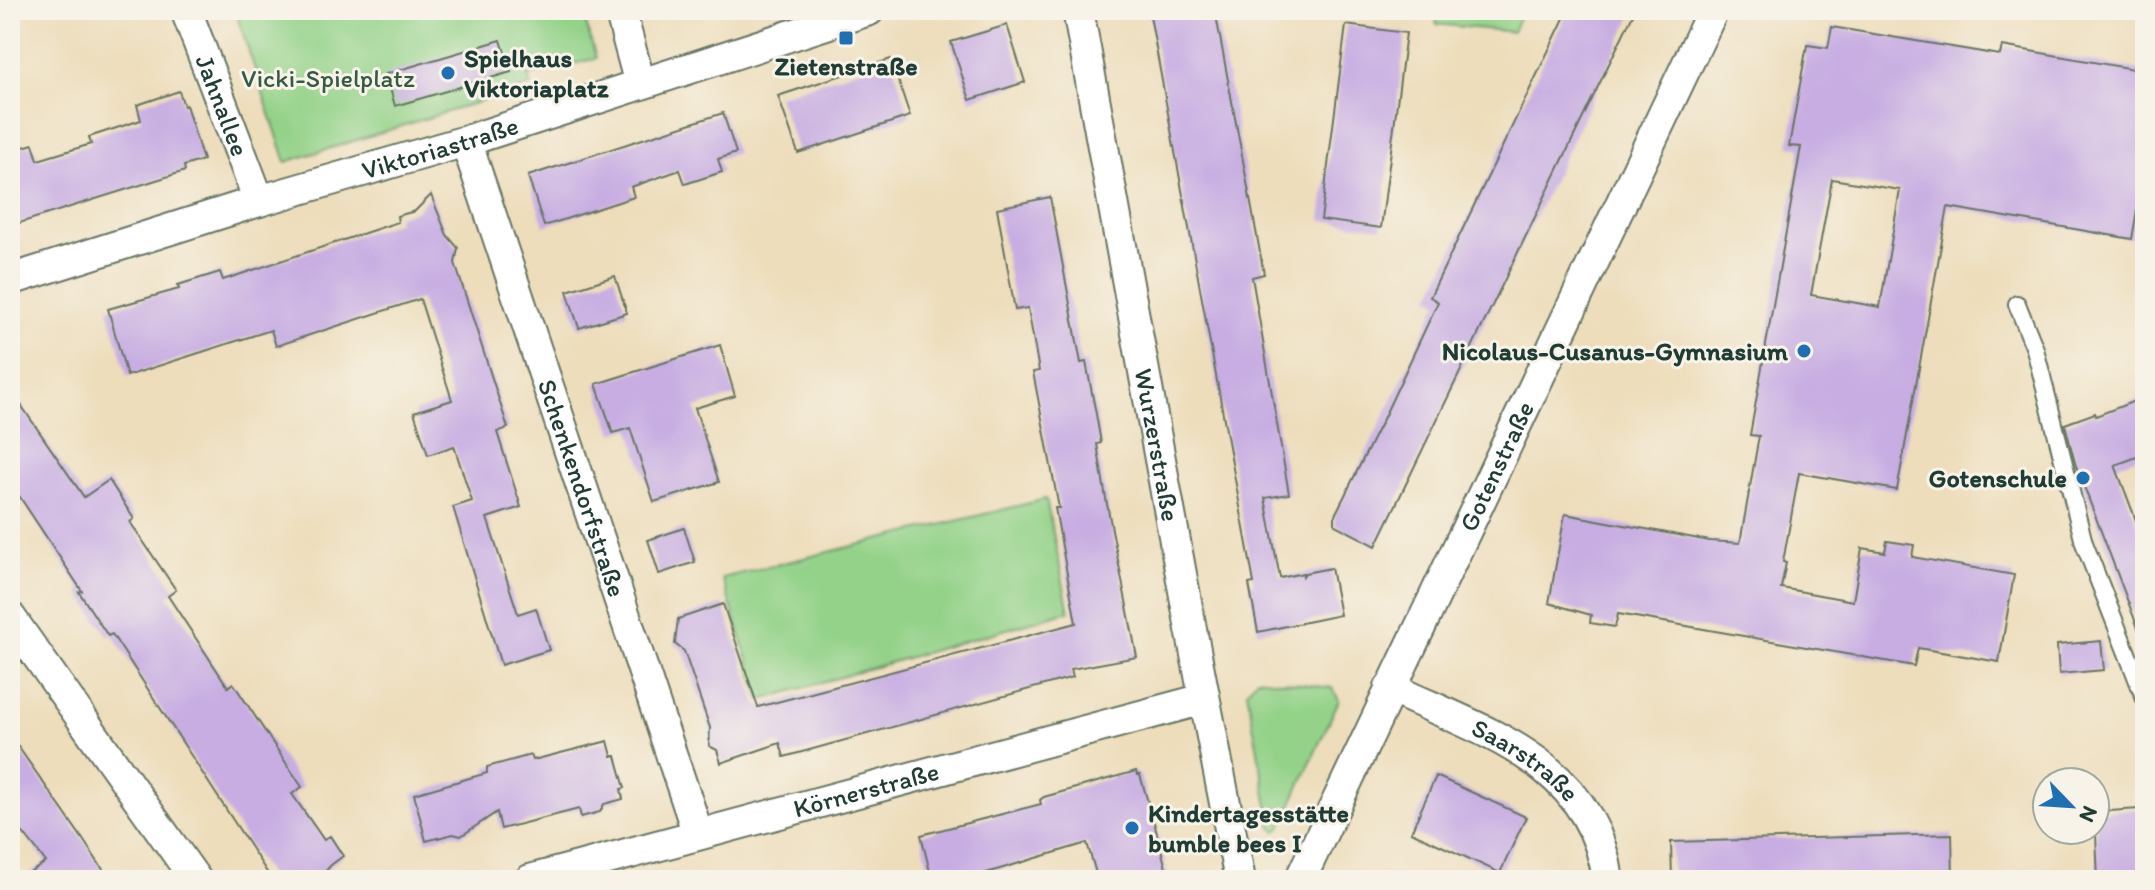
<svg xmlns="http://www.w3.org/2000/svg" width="2155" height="890" font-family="Itim,sans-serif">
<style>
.green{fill:#93d288;stroke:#59885e;stroke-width:2}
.building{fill:#c7ade2;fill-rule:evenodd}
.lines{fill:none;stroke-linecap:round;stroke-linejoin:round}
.lane-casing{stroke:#677563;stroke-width:20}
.street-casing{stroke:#677563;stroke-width:34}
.lane{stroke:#fff;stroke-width:16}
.street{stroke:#fff;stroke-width:30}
.poi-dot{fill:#1f6fb2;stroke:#f7f3e8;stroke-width:3}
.labels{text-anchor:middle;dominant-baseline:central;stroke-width:6;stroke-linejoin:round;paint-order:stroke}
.poi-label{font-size:26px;font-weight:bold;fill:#1f3d34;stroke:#f7f3e8;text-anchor:start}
.park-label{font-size:26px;fill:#365b45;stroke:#f7f3e8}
.street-label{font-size:26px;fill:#1f3d34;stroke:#f7f3e8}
</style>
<rect width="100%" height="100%" fill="#f7f3e8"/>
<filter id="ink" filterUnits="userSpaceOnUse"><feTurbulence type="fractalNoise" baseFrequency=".0125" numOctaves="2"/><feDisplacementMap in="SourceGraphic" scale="16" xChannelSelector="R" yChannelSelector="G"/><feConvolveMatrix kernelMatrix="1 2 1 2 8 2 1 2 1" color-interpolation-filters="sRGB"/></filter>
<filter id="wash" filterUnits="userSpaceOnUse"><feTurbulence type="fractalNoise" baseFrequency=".006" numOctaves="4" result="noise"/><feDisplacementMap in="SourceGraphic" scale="32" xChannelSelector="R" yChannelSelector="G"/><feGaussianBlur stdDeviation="1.8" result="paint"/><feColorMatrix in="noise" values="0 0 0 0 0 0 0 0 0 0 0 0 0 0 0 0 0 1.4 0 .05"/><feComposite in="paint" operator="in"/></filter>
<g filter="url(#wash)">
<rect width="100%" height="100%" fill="#edddbb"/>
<!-- green -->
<g class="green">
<polygon points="235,10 582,10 596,58 528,76 531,86 286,162"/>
<polygon points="1438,10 1522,10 1513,32 1436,24"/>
<polygon points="1046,499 1069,611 761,700 722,578"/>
<polygon points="1257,678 1332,688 1339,700 1281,827 1276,831 1272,828 1247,691"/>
</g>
<g id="blocks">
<!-- building -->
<g class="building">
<polygon points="1149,10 1215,10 1264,274 1252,277 1289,494 1265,498 1280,578 1303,573 1303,576 1305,573 1331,568 1340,615 1258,632 1249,584 1254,583"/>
<polygon points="1568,10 1635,10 1376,546 1335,525 1335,515 1384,417 1438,302 1430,297"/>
<polygon points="1007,25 1025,82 970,100 951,42"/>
<polygon points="1346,25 1406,33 1381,228 1321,220"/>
<path d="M1832 27 2000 55 2002 46 2145 71V165L2132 239 1948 207 1897 490 1799 473 1783 562 1786 563 1781 588 1853 601 1862 548 1885 552 1887 541 1914 545 1912 557 2014 575 1999 662 1918 648 1914 666 1618 614 1615 627 1590 623 1591 615 1549 603 1565 514 1710 541 1740 543 1759 436 1750 435 1801 147 1789 146 1807 45 1828 48ZM1832 179 1900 190 1880 307 1811 295Z"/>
<polygon points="501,40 511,72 395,106 386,74"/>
<polygon points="891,59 910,116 798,153 778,96"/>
<polygon points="179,91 184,106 186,105 203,160 184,166 185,171 10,226 10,151 33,144 38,160 91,144 89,137 141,120 137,105"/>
<polygon points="723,113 736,153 718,159 722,172 685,184 680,170 631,187 634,197 544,226 528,176"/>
<polygon points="431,195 447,235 458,248 455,263 508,428 497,432 521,507 487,518 518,614 536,608 549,650 501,665 453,507 472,501 454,446 428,455 414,412 452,400 420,299 276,346 271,330 127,376 108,309 179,289 178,285 220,272 223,280 398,222 397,216 415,211"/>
<polygon points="1050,197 1081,363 1086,362 1096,414 1101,443 1097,444 1106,499 1137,657 1071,669 1073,677 784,757 780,743 721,763 717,750 709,746 710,728 684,651 675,644 678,619 723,604 758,707 1076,623 1055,508 1059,508 1033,372 1039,371 1028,308 1015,310 997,208"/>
<polygon points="615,276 627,313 579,328 567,291"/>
<polygon points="720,345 735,396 695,408 719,482 654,502 630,428 613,433 596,384"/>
<polygon points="10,389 84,497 109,480 134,519 130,522 176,590 168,596 228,687 233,683 302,787 292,794 324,840 330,836 343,856 331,865 318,880 272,880 112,634 108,636 79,592 82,591 10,482"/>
<polygon points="2145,397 2145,454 2115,465 2145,544 2145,640 2143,641 2075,463 2065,424 2095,413 2096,416"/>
<polygon points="684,528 695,562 659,574 648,540"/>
<polygon points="2101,641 2104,670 2059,674 2057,645"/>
<polygon points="10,735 82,838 110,880 19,880 46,862 10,816"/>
<polygon points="608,741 612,756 616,756 625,788 621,789 623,799 604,804 600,812 581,817 579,809 501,829 497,812 461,836 453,834 426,841 414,794 487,773 487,767 531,755 533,760"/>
<polygon points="1136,771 1137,775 1140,775 1155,826 1169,880 1098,880 1087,843 963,880 932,880 921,835 1041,804 1040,800 1044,797"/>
<polygon points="1436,776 1526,817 1500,873 1411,832"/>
<polygon points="2139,809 2144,880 2098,880 2095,812"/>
<polygon points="1952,834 1953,880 1672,880 1671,842"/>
</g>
</g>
</g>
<g filter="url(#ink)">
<use href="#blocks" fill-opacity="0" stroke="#677563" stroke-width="2"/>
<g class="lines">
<defs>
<polyline id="lane" points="2017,304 2035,349 2084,543 2145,699"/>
<g id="street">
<path id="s1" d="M186 10 259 201"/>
<polyline points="620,10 640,84"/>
<path id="s2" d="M1078 10 1191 629 1240 880"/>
<path id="s3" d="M466 141 698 834"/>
<path id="s4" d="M10 280 259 201 466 141 869 10"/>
<polyline points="10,617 196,880"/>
<path id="s5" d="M1390 688C1483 732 1592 761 1608 880"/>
<path id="s6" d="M530 880 1204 699"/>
<path id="s7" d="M1300 880 1713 10"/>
</g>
</defs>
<!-- lane casing -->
<use href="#lane" class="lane-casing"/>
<!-- street casing -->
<use href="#street" class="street-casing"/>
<!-- lane -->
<use href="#lane" class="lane"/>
<!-- street -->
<use href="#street" class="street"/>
</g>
</g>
<!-- markers -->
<g class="poi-dot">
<rect x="838" y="30" width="16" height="16" rx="4"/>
<circle cx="448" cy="73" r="8"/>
<circle cx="1804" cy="351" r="8"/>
<circle cx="2083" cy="478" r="8"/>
<circle cx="1132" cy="828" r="8"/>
</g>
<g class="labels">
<!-- poi labels -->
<g class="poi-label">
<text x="464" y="58">Spielhaus<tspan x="464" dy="30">Viktoriaplatz</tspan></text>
<text x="846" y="66" text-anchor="middle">Zietenstraße</text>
<text x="1788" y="351" text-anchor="end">Nicolaus-Cusanus-Gymnasium</text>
<text x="2067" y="478" text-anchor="end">Gotenschule</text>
<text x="1148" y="813">Kindertagesstätte<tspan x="1148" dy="30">bumble bees I</tspan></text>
</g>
<!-- park labels -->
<g class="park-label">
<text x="328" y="78">Vicki-Spielplatz</text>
</g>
<!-- street labels -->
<g class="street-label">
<text stroke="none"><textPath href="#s1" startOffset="102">Jahnallee</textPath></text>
<text stroke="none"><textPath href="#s4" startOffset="450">Viktoriastraße</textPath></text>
<text stroke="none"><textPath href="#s2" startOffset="442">Wurzerstraße</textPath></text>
<text stroke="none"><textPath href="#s7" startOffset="458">Gotenstraße</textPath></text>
<text stroke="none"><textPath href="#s3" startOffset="366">Schenkendorfstraße</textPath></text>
<text stroke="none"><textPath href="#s5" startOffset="154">Saarstraße</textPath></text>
<text stroke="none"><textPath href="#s6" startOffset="348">Körnerstraße</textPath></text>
</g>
</g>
<!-- margin -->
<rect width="2155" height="890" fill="none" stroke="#f7f3e8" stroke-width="40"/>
<!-- north arrow -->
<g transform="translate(2071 806) rotate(115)"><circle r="38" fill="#f7f3e8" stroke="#a1aaa0" stroke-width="2"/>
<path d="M0-6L14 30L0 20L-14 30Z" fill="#1f6fb2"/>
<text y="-12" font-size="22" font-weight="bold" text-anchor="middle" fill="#1f3d34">N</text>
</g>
</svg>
